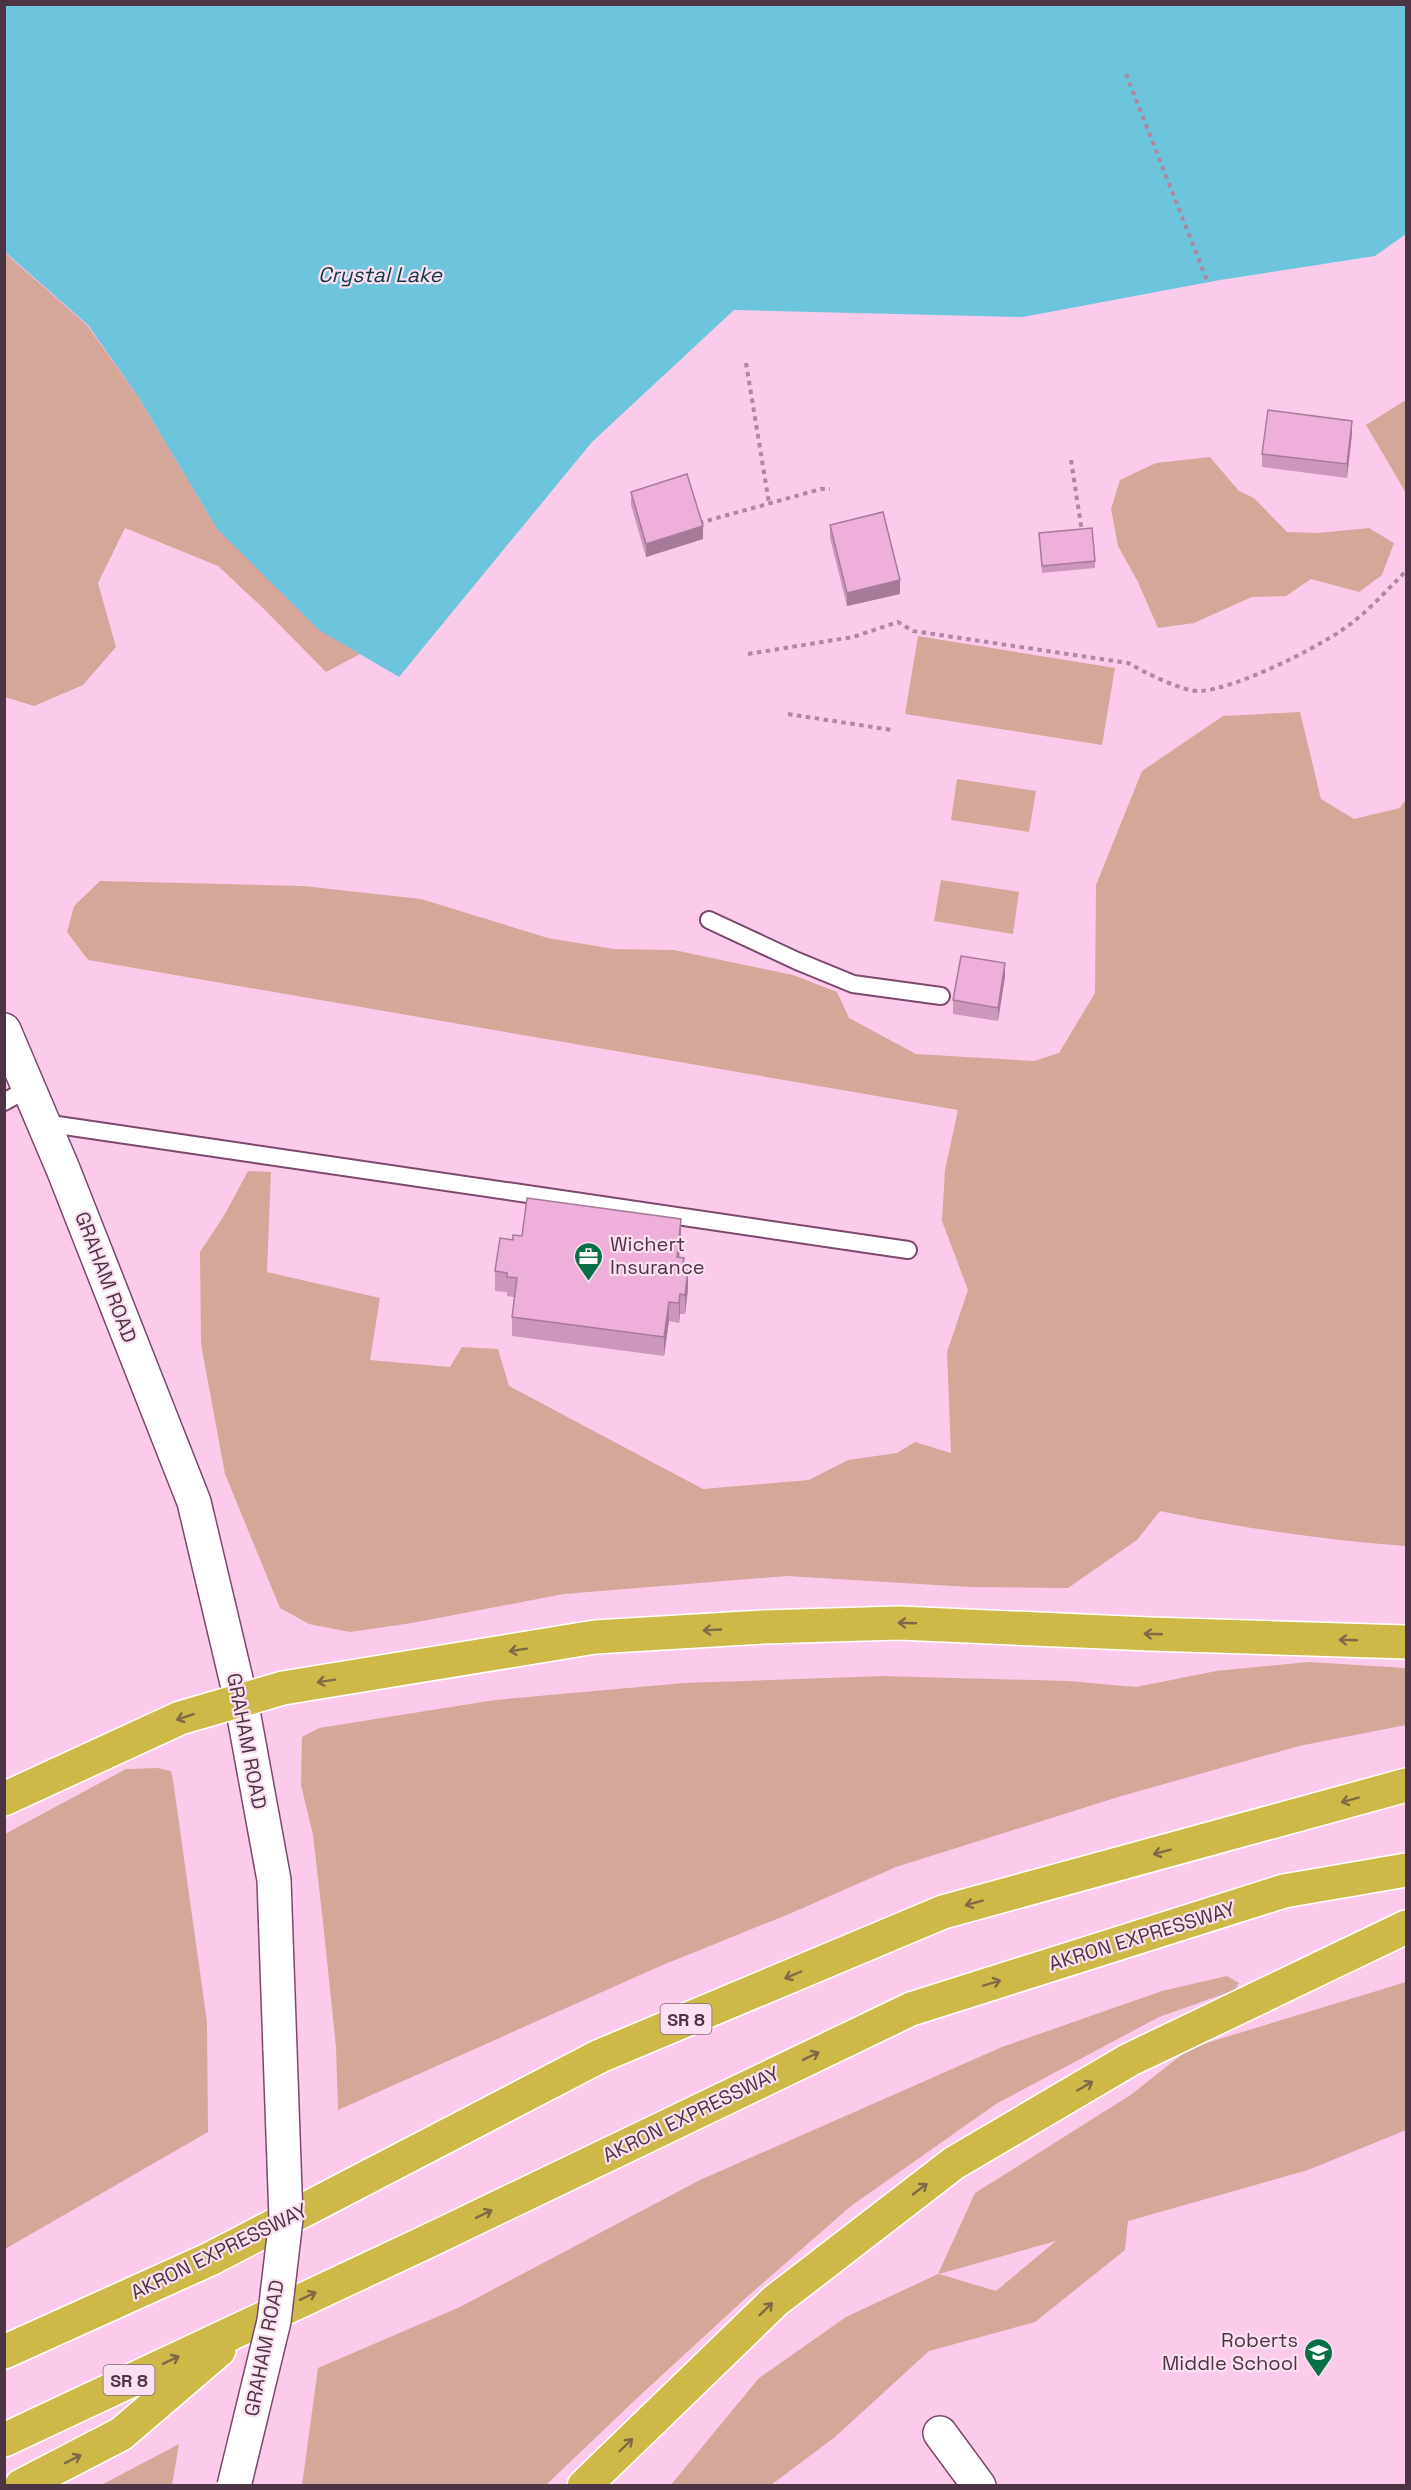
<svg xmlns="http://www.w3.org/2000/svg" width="1411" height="2490" font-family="'Space Grotesk',sans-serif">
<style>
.green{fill:#d4a799;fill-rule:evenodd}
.water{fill:#6dc4dd}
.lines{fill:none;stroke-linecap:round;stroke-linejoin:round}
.service-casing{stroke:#7c486d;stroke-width:20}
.minor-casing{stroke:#7c486d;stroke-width:36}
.secondary-casing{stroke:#7c486d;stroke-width:36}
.motorway-casing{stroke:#fff;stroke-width:36}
.path{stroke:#ae88a2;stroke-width:4;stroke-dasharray:4.5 4.5;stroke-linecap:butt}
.service{stroke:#fff;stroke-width:16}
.minor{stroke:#fff;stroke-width:33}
.secondary{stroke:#fff;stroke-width:33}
.motorway{stroke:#ceb948;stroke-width:33}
.secondary-bridge-casing{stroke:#7c486d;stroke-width:36;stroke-linecap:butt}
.secondary-bridge{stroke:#fff;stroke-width:33}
.wall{fill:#cd96bb}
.shaded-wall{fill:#a77a99}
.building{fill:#eeafda;stroke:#a77a99;stroke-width:1.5}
.oneway{stroke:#806946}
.labels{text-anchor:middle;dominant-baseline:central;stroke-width:4.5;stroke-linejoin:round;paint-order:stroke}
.shield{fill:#fae0f1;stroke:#806879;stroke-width:1.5}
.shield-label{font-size:18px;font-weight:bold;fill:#4c3445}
.poi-label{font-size:20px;fill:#4c3445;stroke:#fae0f1;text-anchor:start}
.street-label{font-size:20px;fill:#4c3445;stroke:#fae0f1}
.water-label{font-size:21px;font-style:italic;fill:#0e3842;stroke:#fae0f1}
</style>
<rect width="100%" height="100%" fill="#fccbec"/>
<!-- green -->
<g class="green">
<polygon points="4,252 87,325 139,398 217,529 360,654 326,672 262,607 218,566 125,528 98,583 116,647 83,685 34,706 5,697"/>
<polygon points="1406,400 1406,493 1366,425"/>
<polygon points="1210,457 1239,491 1254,498 1287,532 1318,533 1369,528 1394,543 1382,575 1359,592 1311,579 1286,596 1252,597 1194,623 1158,628 1138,582 1118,546 1111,509 1120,480 1156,463"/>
<polygon points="918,636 1115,668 1102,745 905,714"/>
<path d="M1300 712 1321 799 1354 819 1400 808 1406 799V1546C1324 1540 1241 1528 1160 1511L1137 1540 1068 1588 969 1587 787 1576 564 1594 412 1623 350 1632 309 1624 280 1608 225 1474 201 1344 200 1252 225 1214 248 1171 271 1172 267 1272 380 1298 370 1360 450 1367 462 1347 498 1349 509 1386 703 1489 809 1480 848 1460 897 1453 915 1442 951 1453 947 1352 968 1290 942 1221 945 1170 958 1110 88 960 67 932 74 906 100 881 303 886 421 899 548 938 614 949 674 950 793 975 837 992 849 1018 916 1054 1034 1061 1059 1053 1095 993 1096 885 1142 771 1223 716Z"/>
<polygon points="957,779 1036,791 1029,832 951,820"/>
<polygon points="941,880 1019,892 1013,934 934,921"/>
<polygon points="1309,1662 1406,1668 1406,1725 1299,1746 1118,1797 896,1867 789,1914 658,1967 338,2110 336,2047 323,1922 313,1835 301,1785 302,1737 319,1728 495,1700 684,1683 883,1676 1068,1681 1136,1687 1216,1671"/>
<polygon points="158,1768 171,1771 173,1780 207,2022 208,2132 5,2249 5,1834 126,1769"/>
<polygon points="1227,1976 1239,1983 1235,1990 1159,2017 996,2104 851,2206 748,2296 635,2400 546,2485 302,2485 318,2368 460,2307 700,2180 1002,2047 1162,1991"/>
<path d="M1406 1982V2130L1308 2170 1128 2221 1125 2250 1035 2322 929 2351 835 2437 771 2485 670 2486 759 2378 846 2317 938 2274 975 2193 1132 2094 1190 2048ZM1056 2241 996 2291 939 2274Z"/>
<polygon points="179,2444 172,2485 100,2485 105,2483"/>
</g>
<!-- water -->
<polygon class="water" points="5,4 1406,5 1406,234 1375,256 1220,280 1023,317 734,310 592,442 399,677 319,630 217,529 139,398 88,325 5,252"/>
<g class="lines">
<defs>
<g id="service">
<polyline points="709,920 797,961 853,984 941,996"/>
<polyline points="4,1102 29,1088"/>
<polyline points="44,1123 908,1250"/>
</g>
<polyline id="minor" points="940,2433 979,2486"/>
<polyline id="secondary" points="4,1030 63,1169 194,1502 241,1700 274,1880 280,2050"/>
<g id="motorway">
<polyline points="4,1799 180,1718 283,1688 595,1637 763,1627 899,1623 1150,1634 1406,1642"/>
<polyline points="4,2352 210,2259 600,2056 943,1912 1406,1785"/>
<polyline points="4,2440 426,2242 911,2009 1284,1891 1406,1870"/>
<polyline points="21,2486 121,2434 219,2350"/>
<polyline points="584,2486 775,2301 954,2163 1129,2060 1406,1927"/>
</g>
</defs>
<!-- service casing -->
<use href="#service" class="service-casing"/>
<!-- minor casing -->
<use href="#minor" class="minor-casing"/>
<!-- secondary casing -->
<use href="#secondary" class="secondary-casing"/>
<!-- motorway casing -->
<use href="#motorway" class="motorway-casing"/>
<!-- path -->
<g class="path">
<polyline points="1126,74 1208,283"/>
<polyline points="746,363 769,503"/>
<polyline points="1071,460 1082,532"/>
<polyline points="699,523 821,489 830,489"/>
<path d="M748 654 853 637 898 622 913 631 1128 663C1144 672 1183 692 1200 691 1235 689 1313 650 1342 630 1366 614 1386 591 1406 571"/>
<polyline points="788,714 892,730"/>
</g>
<!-- service -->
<use href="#service" class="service"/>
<!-- minor -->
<use href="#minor" class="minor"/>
<!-- secondary -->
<use href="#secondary" class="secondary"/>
<!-- motorway -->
<use href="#motorway" class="motorway"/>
<defs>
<polyline id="secondary-bridge" points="234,2486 274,2321 286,2219 280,2050"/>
</defs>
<!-- secondary-bridge casing -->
<use href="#secondary-bridge" class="secondary-bridge-casing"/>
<!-- secondary-bridge -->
<use href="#secondary-bridge" class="secondary-bridge"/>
</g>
<!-- wall -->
<g class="wall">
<polygon points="1352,434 1347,478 1262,467 1262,454"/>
<polygon points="631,492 703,539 646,557 631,505"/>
<polygon points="830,525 900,594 847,606 830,538"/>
<polygon points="1039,533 1095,561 1095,568 1042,573"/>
<polygon points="1005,976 998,1021 953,1014 953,1000"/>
<polygon points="522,1236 681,1238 679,1258 684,1270 688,1289 685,1314 680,1314 679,1323 669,1321 664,1356 512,1336 512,1317 514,1297 507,1296 507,1292 495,1291 495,1271"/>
</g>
<!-- shaded-wall -->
<g class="shaded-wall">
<polygon points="1352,421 1352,434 1347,478 1347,464"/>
<polygon points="703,526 703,539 646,557 646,544"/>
<polygon points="900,580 900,594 847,606 847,593"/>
<polygon points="1005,963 1005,976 998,1021 998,1008"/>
<polygon points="681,1219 681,1238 677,1277 677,1257"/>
<polygon points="688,1270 688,1289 685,1314 685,1295"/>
<polygon points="680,1294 680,1314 679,1323 679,1303"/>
<polygon points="669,1302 669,1321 664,1356 664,1337"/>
</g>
<!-- building -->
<g class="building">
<polygon points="1268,410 1352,421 1347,464 1262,454"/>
<polygon points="687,474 703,526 646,544 631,492"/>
<polygon points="883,512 900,580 847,593 830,525"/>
<polygon points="1092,528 1095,561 1042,566 1039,533"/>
<polygon points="961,956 1005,963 998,1008 953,1000"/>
<polygon points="527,1198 681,1219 677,1257 684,1258 682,1269 688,1270 685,1295 680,1294 679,1303 669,1302 664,1337 512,1317 517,1278 507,1277 507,1273 495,1271 500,1238 513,1240 513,1235 522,1236"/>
</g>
<!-- one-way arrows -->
<defs><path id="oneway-shaft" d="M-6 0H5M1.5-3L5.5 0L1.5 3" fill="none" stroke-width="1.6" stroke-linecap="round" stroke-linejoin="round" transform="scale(1.5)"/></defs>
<g class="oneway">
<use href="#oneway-shaft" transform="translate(907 1623) rotate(-178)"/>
<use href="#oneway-shaft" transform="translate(712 1630) rotate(177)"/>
<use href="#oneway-shaft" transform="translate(1153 1634) rotate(-178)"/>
<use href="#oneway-shaft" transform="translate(1348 1640) rotate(-178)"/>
<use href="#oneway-shaft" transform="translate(518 1650) rotate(171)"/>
<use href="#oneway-shaft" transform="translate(326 1681) rotate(171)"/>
<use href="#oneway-shaft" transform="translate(185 1717) rotate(161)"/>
<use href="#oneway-shaft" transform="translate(1350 1800) rotate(165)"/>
<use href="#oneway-shaft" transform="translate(1162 1852) rotate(165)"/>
<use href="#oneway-shaft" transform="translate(974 1903) rotate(165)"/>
<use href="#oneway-shaft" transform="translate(793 1975) rotate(157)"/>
<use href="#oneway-shaft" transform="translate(992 1983) rotate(-17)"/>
<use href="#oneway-shaft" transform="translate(811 2056) rotate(-26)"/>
<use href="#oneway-shaft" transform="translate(1085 2086) rotate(-30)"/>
<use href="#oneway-shaft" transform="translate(920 2189) rotate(-38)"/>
<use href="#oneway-shaft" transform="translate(484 2214) rotate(-26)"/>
<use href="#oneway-shaft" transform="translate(308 2296) rotate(-25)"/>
<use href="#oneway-shaft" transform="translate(766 2309) rotate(-44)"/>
<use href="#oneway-shaft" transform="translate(171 2360) rotate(-25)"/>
<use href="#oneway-shaft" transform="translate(626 2445) rotate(-44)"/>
<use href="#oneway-shaft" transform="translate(73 2459) rotate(-27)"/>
</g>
<!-- icons -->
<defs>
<symbol id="office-pin" viewBox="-11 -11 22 30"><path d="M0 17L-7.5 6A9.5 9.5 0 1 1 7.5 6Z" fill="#096f46" stroke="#fae0f1"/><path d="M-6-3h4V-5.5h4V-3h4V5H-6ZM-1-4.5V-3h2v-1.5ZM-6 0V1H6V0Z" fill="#fff"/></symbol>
<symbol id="school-pin" viewBox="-11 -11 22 30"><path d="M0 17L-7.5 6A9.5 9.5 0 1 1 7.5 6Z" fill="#096f46" stroke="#fae0f1"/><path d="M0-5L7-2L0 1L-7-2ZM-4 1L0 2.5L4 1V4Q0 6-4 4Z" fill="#fff"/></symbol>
</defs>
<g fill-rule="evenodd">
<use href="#office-pin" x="572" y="1240" width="33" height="45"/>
<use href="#school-pin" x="1302" y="2336" width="33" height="45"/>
</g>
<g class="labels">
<!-- shield labels -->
<g class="shield">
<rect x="660.5" y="2004" width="51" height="30" rx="4.5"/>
<rect x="103.5" y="2365" width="51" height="30" rx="4.5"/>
</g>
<g class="shield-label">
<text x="686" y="2019">SR 8</text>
<text x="129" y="2380">SR 8</text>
</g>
<!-- poi labels -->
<g class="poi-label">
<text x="610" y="1244">Wichert<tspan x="610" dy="23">Insurance</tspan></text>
<text x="1298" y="2340" text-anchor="end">Roberts<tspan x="1298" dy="23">Middle School</tspan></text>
</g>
<!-- street labels -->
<g class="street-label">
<text transform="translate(106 1277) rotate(69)">GRAHAM ROAD</text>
<text transform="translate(247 1741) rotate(79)">GRAHAM ROAD</text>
<text transform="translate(1142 1936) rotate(-17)">AKRON EXPRESSWAY</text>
<text transform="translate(691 2114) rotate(-26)">AKRON EXPRESSWAY</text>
<text transform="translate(219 2251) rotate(-26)">AKRON EXPRESSWAY</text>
<text transform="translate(264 2348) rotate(-79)">GRAHAM ROAD</text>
</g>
<!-- water labels -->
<g class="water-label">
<text x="380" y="274">Crystal Lake</text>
</g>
</g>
<!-- border -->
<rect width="1411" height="2490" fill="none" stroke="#4c3445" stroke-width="12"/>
</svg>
